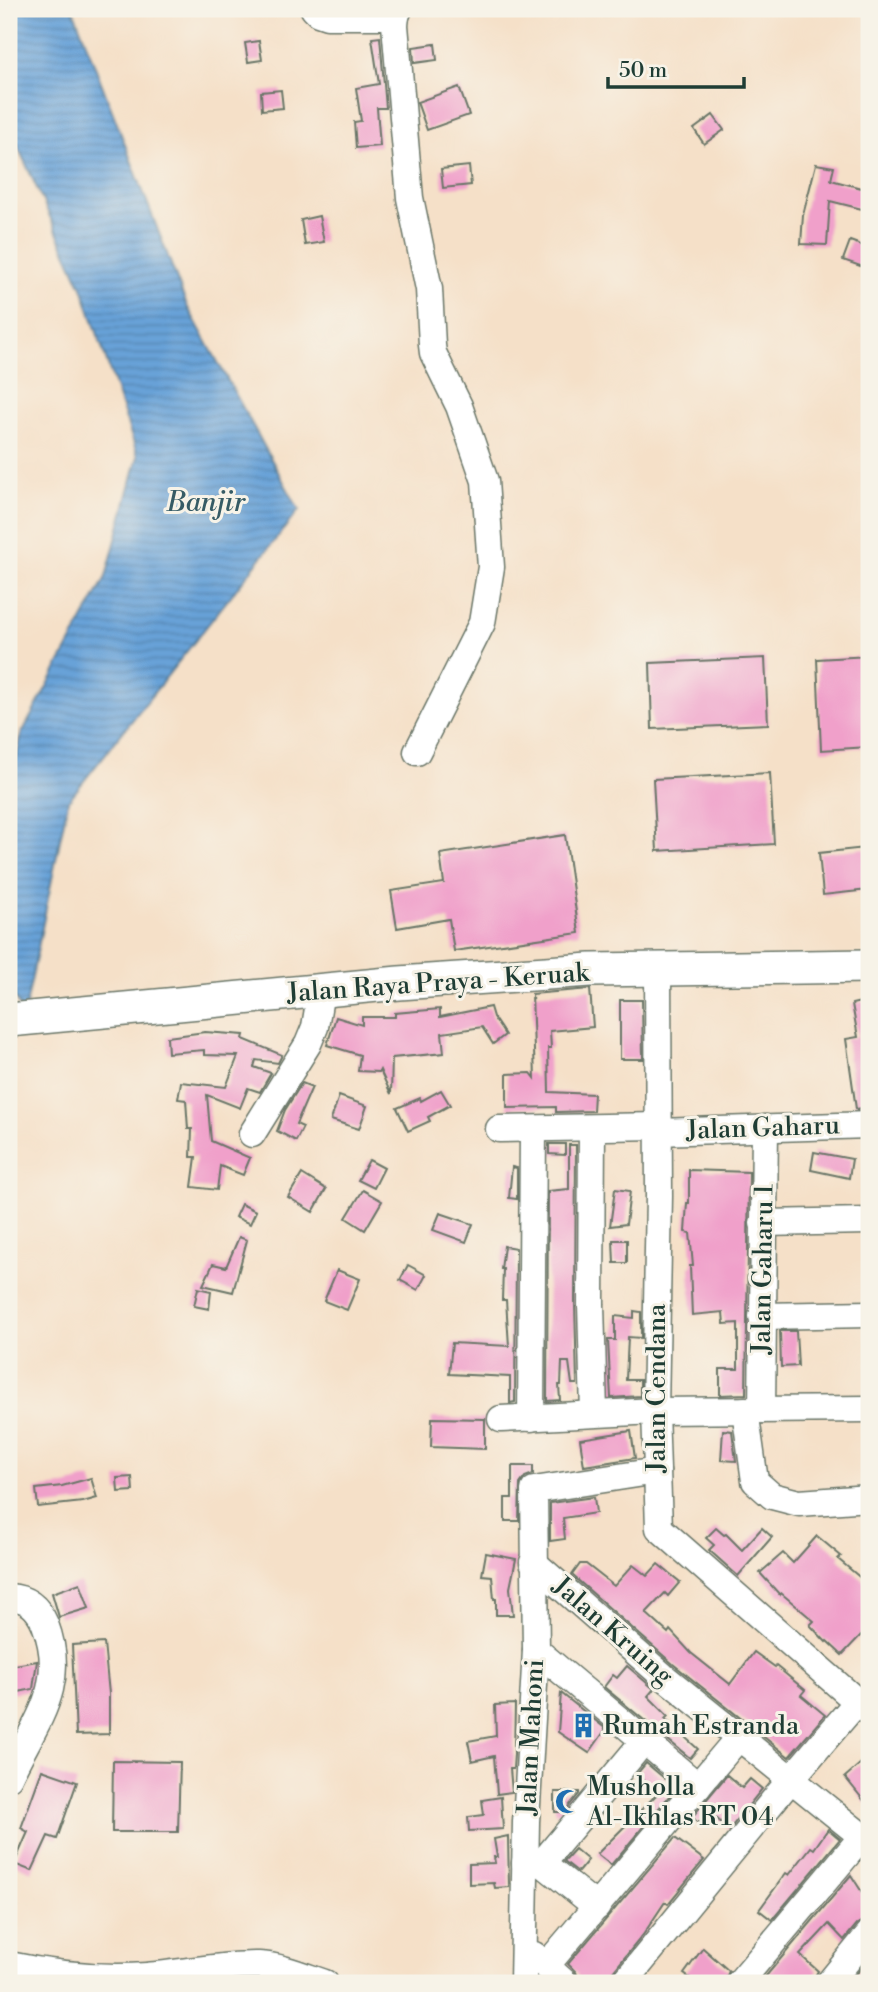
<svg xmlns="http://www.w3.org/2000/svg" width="878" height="1992" font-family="'Libre Bodoni',serif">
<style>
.water{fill:url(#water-rules);stroke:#447086;stroke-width:2}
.building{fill:#f0a0ca}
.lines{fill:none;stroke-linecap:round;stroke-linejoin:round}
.minor-casing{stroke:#6a7668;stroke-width:29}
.major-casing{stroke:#6a7668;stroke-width:36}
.minor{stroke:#fff;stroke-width:26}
.major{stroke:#fff;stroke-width:33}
.labels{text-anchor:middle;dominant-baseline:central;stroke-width:6;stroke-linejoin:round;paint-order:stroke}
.street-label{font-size:26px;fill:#1f3d34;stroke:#f7f3e8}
.poi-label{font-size:26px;fill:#1f3d34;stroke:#f7f3e8;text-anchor:start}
.water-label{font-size:28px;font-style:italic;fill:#355b65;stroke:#f7f3e8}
</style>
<defs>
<pattern id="water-rules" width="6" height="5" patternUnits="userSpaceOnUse" patternTransform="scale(1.75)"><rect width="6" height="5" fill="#68a2d8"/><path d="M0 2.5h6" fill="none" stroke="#5585b0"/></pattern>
</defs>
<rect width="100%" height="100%" fill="#f7f3e8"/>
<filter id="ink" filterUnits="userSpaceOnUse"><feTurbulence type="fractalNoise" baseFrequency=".0143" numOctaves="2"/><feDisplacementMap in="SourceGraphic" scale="14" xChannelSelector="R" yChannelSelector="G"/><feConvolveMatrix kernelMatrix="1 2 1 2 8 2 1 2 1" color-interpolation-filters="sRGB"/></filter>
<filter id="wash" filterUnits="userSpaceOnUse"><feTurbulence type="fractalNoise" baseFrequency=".00686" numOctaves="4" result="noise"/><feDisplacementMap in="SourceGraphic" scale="28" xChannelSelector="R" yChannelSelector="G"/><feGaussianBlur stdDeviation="1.57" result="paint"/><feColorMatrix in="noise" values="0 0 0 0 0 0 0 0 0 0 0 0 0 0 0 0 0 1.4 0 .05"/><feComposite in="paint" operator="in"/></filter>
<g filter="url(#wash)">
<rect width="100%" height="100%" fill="#f5e0c8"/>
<!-- water -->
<polygon class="water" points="9,9 73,9 187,306 299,510 68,801 24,1016 9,985 9,791 22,733 106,577 138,456 82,287 9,127"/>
<g id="blocks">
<!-- building -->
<g class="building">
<polygon points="380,37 386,108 377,108 380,146 356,148 354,122 361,121 356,88 379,84 372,38"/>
<polygon points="259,41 262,60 248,62 245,43"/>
<polygon points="435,44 437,60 414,63 413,47"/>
<polygon points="459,87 469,115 427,130 417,102"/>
<polygon points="281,90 283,108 262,110 261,92"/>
<polygon points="713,115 724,130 704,144 694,129"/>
<polygon points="816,164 834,167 831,180 869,190 866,210 830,201 827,245 801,244 803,215"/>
<polygon points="469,166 471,185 443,188 441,169"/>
<polygon points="319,216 324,242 305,245 301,220"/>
<polygon points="850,241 869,248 869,269 843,260"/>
<polygon points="869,656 869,747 821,750 817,659"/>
<polygon points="765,658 768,724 652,729 650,663"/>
<polygon points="770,773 774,844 657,851 653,779"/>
<polygon points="565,835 579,933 454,951 449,919 397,928 391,891 444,883 440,854"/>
<polygon points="865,848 868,890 823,895 819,853"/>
<polygon points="590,989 593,1027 550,1031 551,1048 548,1048 549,1092 594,1094 593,1111 556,1112 556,1107 507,1108 507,1074 531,1073 535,1078 532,994"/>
<polygon points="620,1000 642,1000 643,1059 620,1059"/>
<polygon points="869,1000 869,1107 856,1109 846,1039 858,1037 852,1004"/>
<polygon points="490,1007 493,1017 505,1035 493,1044 482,1027 442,1033 444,1053 392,1058 391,1094 380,1070 379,1072 358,1071 360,1055 327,1045 336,1017 362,1025 362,1017 395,1017 395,1013 440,1009 440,1017"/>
<polygon points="205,1032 244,1035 243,1039 282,1055 278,1063 256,1060 254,1067 271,1073 260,1092 248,1088 240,1108 207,1095 211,1141 250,1158 243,1175 220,1166 217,1190 192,1187 196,1157 191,1157 192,1129 188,1129 186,1100 178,1099 181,1082 226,1087 238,1056 204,1055 204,1050 168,1053 167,1037"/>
<polygon points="302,1083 312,1087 296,1124 303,1127 296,1141 277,1131 285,1110"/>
<polygon points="441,1090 450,1105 428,1117 430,1121 408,1131 397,1108 420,1098 421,1101"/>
<polygon points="339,1096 367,1106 359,1129 331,1120"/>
<polygon points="549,1144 565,1144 565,1155 549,1154"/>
<polygon points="569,1145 576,1145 575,1304 577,1384 572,1384 569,1362 562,1362 561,1385 559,1385 560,1400 547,1401 548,1191 569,1189"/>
<polygon points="814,1152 852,1159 849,1178 811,1170"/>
<polygon points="369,1160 384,1168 374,1188 358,1180"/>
<polygon points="512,1167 517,1168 517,1199 509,1198"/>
<polygon points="689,1170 749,1172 746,1394 720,1395 720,1369 738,1369 738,1323 724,1324 723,1312 692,1315 690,1266 693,1266 690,1233 685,1232 687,1203 689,1203"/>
<polygon points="302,1174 326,1189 313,1212 288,1197"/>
<polygon points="615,1189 630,1191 626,1224 610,1226"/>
<polygon points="363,1190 382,1201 365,1230 346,1218"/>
<polygon points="241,1204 256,1211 250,1224 235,1217"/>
<polygon points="440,1213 473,1224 466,1242 433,1230"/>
<polygon points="239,1237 247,1240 233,1292 203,1285 213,1264 226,1267"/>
<polygon points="613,1240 627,1240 627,1263 614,1263"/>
<polygon points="504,1246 516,1248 515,1402 510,1403 510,1377 449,1374 452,1343 509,1346 506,1300 502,1300 503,1269 501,1269"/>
<polygon points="408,1265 426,1275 418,1290 400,1280"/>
<polygon points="337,1270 360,1279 347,1310 324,1301"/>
<polygon points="198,1288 211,1291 209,1309 194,1306"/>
<polygon points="634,1311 641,1312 641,1338 628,1337 626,1380 640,1380 640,1396 611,1398 608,1340 615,1340 615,1316 634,1318"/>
<polygon points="780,1331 796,1331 798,1366 781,1367"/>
<polygon points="432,1418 485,1419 485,1449 431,1447"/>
<polygon points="723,1430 732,1431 736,1461 721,1460"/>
<polygon points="631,1431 635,1458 584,1466 580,1439"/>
<polygon points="512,1466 533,1466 533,1474 525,1477 520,1484 519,1521 505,1521 505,1498 512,1498"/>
<polygon points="132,1477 133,1491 118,1492 117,1478"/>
<polygon points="91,1478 97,1498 83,1502 38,1507 36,1489 62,1486"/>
<polygon points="594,1497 596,1513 563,1518 565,1539 550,1541 550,1503"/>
<polygon points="716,1528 724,1535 726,1534 742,1550 762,1528 772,1537 738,1576 709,1550 714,1545 706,1538"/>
<polygon points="817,1536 841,1556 838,1559 869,1585 869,1644 861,1635 842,1655 827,1641 826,1642 810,1625 814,1621 781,1593 780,1595 760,1573 783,1553 793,1563"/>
<polygon points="486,1553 516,1559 510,1588 513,1615 496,1615 496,1599 494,1599 492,1576 482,1575"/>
<polygon points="580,1564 586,1564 614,1586 633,1565 647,1576 658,1564 680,1582 668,1596 665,1593 646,1613 668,1633 670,1630 691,1653 730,1684 754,1652 775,1667 776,1666 805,1690 801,1695 825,1715 789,1757 673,1664 572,1575"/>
<polygon points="80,1583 89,1608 59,1617 52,1593"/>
<polygon points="104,1643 109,1694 109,1734 76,1735 72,1645"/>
<polygon points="37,1661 33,1689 9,1694 9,1666"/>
<polygon points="627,1666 654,1689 648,1696 668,1716 665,1719 698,1749 690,1758 604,1687 613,1675 617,1678"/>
<polygon points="561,1693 606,1729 589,1753 558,1732"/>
<polygon points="515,1704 514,1754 513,1769 510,1769 512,1792 497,1794 494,1756 472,1761 468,1741 496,1736 495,1705"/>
<polygon points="869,1756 869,1807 845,1777"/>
<polygon points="113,1761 180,1762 178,1832 112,1832"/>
<polygon points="646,1763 676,1788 611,1865 597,1854 659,1792 636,1775"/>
<polygon points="42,1770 77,1782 57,1839 48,1836 32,1871 14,1864 28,1832 21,1828"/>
<polygon points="727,1775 742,1788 750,1779 762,1789 729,1830 710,1812 698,1823 692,1817"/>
<polygon points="555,1792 579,1792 579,1794 564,1812 555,1812"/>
<polygon points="501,1797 503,1829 469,1831 468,1817 484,1815 482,1800"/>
<polygon points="828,1829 840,1839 772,1920 759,1910 786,1873 789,1875 811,1847 814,1849"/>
<polygon points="508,1836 509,1887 495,1888 494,1883 469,1884 469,1864 495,1863 494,1857 497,1857 494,1839"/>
<polygon points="675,1838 704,1860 668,1904 665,1902 643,1935 612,1973 607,1983 580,1983 576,1972 568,1964"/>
<polygon points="575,1849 588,1860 578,1872 564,1861"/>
<polygon points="851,1875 869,1903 869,1919 857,1924 844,1940 829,1924 800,1955 818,1971 811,1983 763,1983 761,1982"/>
<polygon points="703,1948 729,1971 724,1983 697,1983 684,1974"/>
<polygon points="869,1961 869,1983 849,1983 862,1967"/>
</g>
</g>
</g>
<g filter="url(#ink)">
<use href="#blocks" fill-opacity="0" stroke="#6a7668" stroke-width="2"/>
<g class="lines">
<defs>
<g id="minor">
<polyline points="314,9 318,13 327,16 396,16"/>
<polyline points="399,9 396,16 395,25 410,198 429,289 432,345 433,353 459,406 485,481 491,567 482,623 417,752"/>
<polyline points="658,969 659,1196 655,1411 659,1528 869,1712"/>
<polyline points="592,1128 591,1304 594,1413"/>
<polyline points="499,1129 658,1126"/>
<polyline points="658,1132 869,1125"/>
<polyline points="252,1134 308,1044 315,1027 321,991"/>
<polyline points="763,1223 869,1221"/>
<polyline points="762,1316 869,1314"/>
<polyline points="745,1410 755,1481 772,1496 799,1503 869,1498"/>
<polyline points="762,1410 765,1128"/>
<polyline points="531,1418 533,1129"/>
<polyline points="501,1419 655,1411 869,1409"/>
<polyline points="533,1562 663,1676 869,1842"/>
<path d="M9 1597C28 1598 38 1607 45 1624 69 1687 34 1723 9 1777"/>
<polyline points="536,1650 698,1786"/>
<polyline points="525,1863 542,1863 643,1742"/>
<polyline points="542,1863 597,1907"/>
<polyline points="534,1955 565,1983"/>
<path d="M9 1965C55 1975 99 1979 147 1976 184 1973 222 1964 259 1965 281 1966 304 1976 325 1983"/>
<polyline points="546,1966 739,1737"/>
<polyline points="523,1983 526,1822 536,1650 534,1490 657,1471"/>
<polyline points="624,1983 791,1779 857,1702"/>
<polyline points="739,1983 862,1837"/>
<polyline points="829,1983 869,1934"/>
</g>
<polyline id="major" points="9,1020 399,983 591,970 869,966"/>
</defs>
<!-- minor casing -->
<use href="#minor" class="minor-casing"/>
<!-- major casing -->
<use href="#major" class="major-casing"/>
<!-- minor -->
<use href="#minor" class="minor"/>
<!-- major -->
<use href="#major" class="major"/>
</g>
</g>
<!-- icons -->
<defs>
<symbol id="building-bare" viewBox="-9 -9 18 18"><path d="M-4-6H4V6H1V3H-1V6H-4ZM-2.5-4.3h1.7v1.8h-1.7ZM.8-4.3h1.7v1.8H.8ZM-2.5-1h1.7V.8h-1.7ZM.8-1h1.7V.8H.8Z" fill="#1f6fb2" stroke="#f7f3e8" stroke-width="2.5" paint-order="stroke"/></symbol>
<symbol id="mosque-bare" viewBox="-9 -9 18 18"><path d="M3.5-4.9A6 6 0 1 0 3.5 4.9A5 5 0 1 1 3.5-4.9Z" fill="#1f6fb2" stroke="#f7f3e8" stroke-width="2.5" paint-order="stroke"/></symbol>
</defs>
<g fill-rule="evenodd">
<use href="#building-bare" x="566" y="1708" width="35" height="35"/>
<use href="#mosque-bare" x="550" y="1784" width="35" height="35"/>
</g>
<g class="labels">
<!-- street labels -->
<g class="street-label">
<text transform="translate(438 983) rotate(-4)">Jalan Raya Praya - Keruak</text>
<text transform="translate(763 1128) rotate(-2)">Jalan Gaharu</text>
<text transform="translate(763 1269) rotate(-89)">Jalan Gaharu 1</text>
<text transform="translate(657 1388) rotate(-90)">Jalan Cendana</text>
<text transform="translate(613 1631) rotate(41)">Jalan Kruing</text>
<text transform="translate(531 1737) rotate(-87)">Jalan Mahoni</text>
</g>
<!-- poi labels -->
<g class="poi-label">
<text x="603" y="1726">Rumah Estranda</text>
<text x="587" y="1787">Musholla<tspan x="587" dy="30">Al-Ikhlas RT 04</tspan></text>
</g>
<!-- water labels -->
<g class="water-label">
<text x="206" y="502">Banjir</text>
</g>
</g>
<!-- margin -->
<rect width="878" height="1992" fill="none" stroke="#f7f3e8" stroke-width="35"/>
<!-- scale -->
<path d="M608 77v10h136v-10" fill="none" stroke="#1f3d34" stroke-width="3.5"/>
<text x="619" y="77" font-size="21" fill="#1f3d34" stroke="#f7f3e8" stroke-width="5" paint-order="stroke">50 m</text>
</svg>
